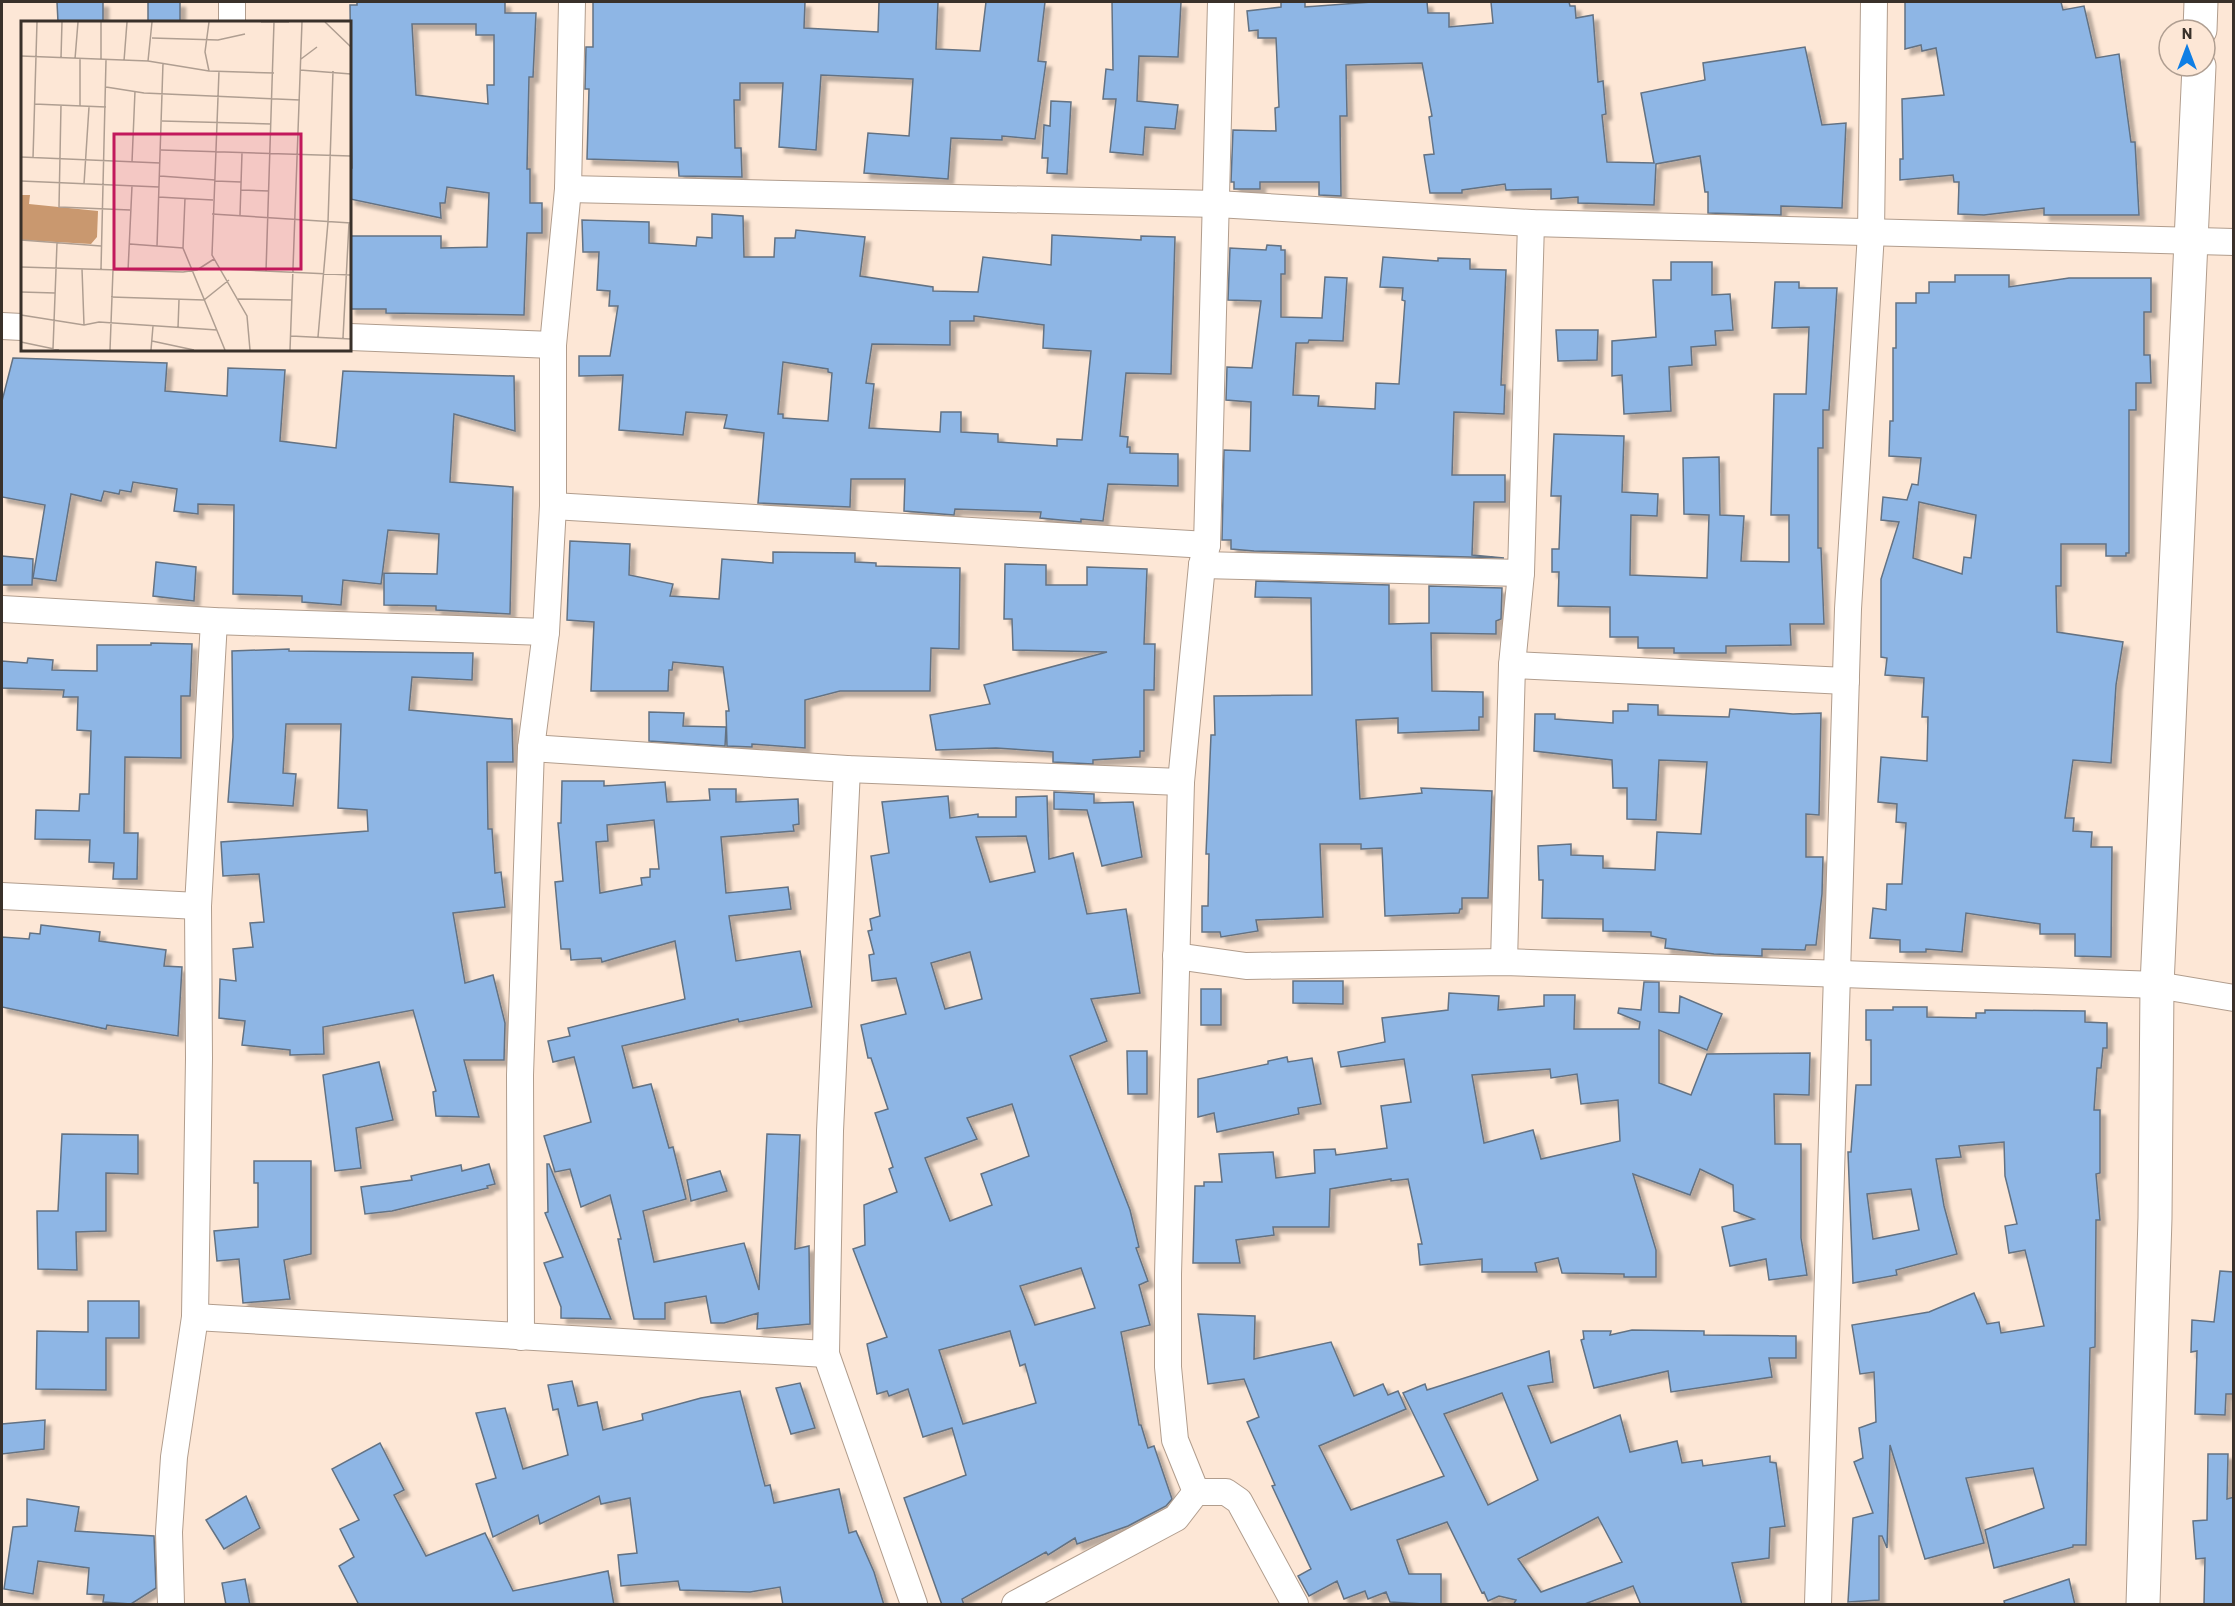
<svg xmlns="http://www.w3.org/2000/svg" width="2235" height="1606" font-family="Barlow,sans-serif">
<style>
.building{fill:#8eb6e5;stroke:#637283;stroke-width:1.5;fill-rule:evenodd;filter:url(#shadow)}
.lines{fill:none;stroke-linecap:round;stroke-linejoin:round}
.minor-casing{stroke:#b19d8d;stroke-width:28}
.tertiary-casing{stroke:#b19d8d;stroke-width:35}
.minor{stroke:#fff;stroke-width:26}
.tertiary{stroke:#fff;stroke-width:33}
.inset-road{fill:none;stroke:#af9e91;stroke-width:1.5}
.view{fill:#c2185b;fill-opacity:0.15;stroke:#c2185b;stroke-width:3}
.inset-edge{fill:none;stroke:#39312a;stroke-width:3}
</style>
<defs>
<filter id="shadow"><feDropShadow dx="5.5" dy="5.5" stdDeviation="1.5" flood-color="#0004"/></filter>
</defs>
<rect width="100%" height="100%" fill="#fde7d6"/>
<!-- building -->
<g class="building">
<polygon points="57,2 103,2 103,22 58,22"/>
<rect x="148" y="2" width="32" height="20"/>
<path d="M357 2H505V13H536L533 77H529L527 169H530V203H542V233H527L524 315 386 313V309H350V236H441V248L487 247 489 193 447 187 445 203H440L441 218 350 199V168H352L350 5H357ZM412 24H476V35H494V85H487L488 104 416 95Z"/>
<polygon points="593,2 805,2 804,28 878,32 879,2 938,2 936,49 980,51 986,2 1045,2 1038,61 1046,62 1035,139 1002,136 1002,140 951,138 948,179 864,173 868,133 909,136 913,79 821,75 816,150 779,147 783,83 740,83 740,100 734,100 735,148 741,148 742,177 679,176 678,162 587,159 589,89 585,89 586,47 593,47"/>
<polygon points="1112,2 1181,2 1178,57 1139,56 1137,101 1178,105 1175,129 1145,127 1143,155 1110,152 1116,99 1103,99 1106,69 1113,70"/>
<polygon points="1281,2 1305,2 1305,7 1372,2 1427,2 1428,13 1449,13 1449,27 1493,23 1491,2 1569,2 1570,6 1575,6 1576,18 1593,15 1598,82 1603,81 1606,114 1602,115 1607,162 1654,163 1641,93 1705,80 1703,63 1805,47 1822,125 1846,123 1842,208 1781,206 1781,215 1708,213 1708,192 1705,192 1700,156 1656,164 1654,205 1578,203 1578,197 1551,199 1551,189 1506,190 1505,184 1462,190 1462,193 1430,193 1424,155 1434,154 1429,117 1432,116 1422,63 1346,65 1347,116 1340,116 1341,196 1319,195 1319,182 1260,182 1260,189 1234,189 1234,182 1231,182 1233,130 1276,131 1275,108 1279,107 1276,38 1258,38 1258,30 1249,31 1247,11 1281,7"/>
<polygon points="1905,2 2061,2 2063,10 2084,6 2096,58 2119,54 2131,142 2135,142 2139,215 2044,215 2044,208 1984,215 1958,214 1959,182 1954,182 1953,175 1900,180 1900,159 1903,159 1902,99 1944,95 1936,48 1922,51 1921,45 1905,49"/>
<polygon points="1051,101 1071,102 1067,174 1047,173 1048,158 1042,158 1044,125 1050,126"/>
<path d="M712 214 743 216 744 257H774L775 238H795L796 230 865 237 860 276 933 287V291L978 292 983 257 1051 265 1052 235 1141 240V236L1175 237 1171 374 1126 373 1120 436 1128 437 1127 447H1130V453L1178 454V486L1108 484 1103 521 1081 519V522L1040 518 1041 512 955 509 954 515 904 511 905 479H851L850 507 758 503 764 433 724 428 727 415 686 412 683 435 619 430 623 375 579 376V356H610L618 306H609L610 291 597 290 599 252H583L582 220 649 222V243L696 246 697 237 712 238ZM974 316 1044 325 1043 348 1091 351 1082 440 1057 439V446L998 442V434L961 432V412H941L940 432 869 428 874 384 866 383 872 344 950 345V321H974ZM783 362 828 369V372L832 373 828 421 783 418V414H778Z"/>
<polygon points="1267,245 1281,246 1281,250 1285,250 1285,274 1281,274 1281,317 1322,318 1325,277 1347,278 1343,341 1309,340 1308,343 1296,343 1293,395 1319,396 1318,406 1375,409 1376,383 1399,384 1405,301 1402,300 1403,288 1380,287 1383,257 1438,261 1438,258 1470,259 1470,269 1506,270 1501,385 1505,385 1504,414 1454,412 1452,475 1505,475 1505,502 1474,502 1472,555 1504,558 1254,551 1231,549 1231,540 1222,540 1224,450 1250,451 1251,402 1226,400 1227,367 1252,368 1261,301 1228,300 1230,248 1266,250"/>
<polygon points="1671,262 1712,262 1712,295 1730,294 1733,330 1715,331 1716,345 1691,347 1692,365 1669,367 1671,411 1624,414 1622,375 1612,376 1612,341 1656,337 1653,280 1671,280"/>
<path d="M1955 275H2009V287L2069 278H2151V312H2144V355H2150L2151 383H2136V410H2129V553H2126V556H2106V544H2061V586H2056L2057 632 2123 642 2116 685 2111 763 2073 760 2065 818H2074L2073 831 2092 832 2091 847H2112L2111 957 2075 956V934H2040V924L1966 913 1962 952 1926 949V952H1900V940L1870 938 1873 908 1886 910 1887 884H1902L1906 823 1896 822 1897 804 1878 802 1881 757 1927 761 1928 717H1922L1924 678 1885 675 1887 658 1881 657V579L1899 522 1881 520 1883 497 1907 500 1912 484 1918 485 1921 458 1889 456 1890 421H1893V348H1896V303H1916V293H1929V282H1955ZM1919 502 1976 515 1971 558 1964 557 1962 574 1913 558Z"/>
<polygon points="1775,282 1799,282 1799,288 1837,288 1829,410 1823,410 1823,448 1818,448 1818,548 1821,548 1824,624 1790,624 1791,645 1726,646 1726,653 1674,653 1674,648 1638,648 1638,637 1610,637 1610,607 1558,606 1559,572 1552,572 1552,549 1559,549 1561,496 1551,496 1554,434 1624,436 1622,492 1658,494 1657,516 1631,515 1630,575 1707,578 1709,515 1684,514 1683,458 1719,457 1720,515 1744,516 1741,561 1789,562 1789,515 1771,515 1774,394 1806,394 1809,327 1772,328"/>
<polygon points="1556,330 1598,330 1597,360 1558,361"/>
<polygon points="13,358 167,363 165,391 227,396 228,368 285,370 280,441 336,448 343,371 514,376 515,431 454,414 450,482 513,487 510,614 436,610 436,606 384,605 384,573 437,574 439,534 388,530 381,584 343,580 341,605 302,602 302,596 233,594 234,505 198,504 198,514 174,511 177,489 133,482 131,492 120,490 119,494 104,491 101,501 71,494 56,581 33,578 45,505 2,497 2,401"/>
<polygon points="570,541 630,544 629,575 673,584 670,596 719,599 722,559 773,563 773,552 855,553 855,562 876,563 876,566 960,568 959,649 931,648 930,691 840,691 805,700 805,748 752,744 752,747 727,746 726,711 729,711 723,667 673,662 672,670 669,670 668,691 591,691 594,622 567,620"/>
<polygon points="2,556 33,559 32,585 2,585"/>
<polygon points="156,562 196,567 194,601 153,596"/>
<polygon points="1005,564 1046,565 1046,585 1087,585 1087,567 1147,569 1144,644 1155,644 1154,690 1144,690 1144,751 1140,751 1140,757 1093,760 1093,764 1053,762 1053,752 996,748 936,750 930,715 990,704 984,685 1107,652 1013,650 1012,619 1004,619"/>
<polygon points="1256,581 1389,585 1389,624 1429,623 1429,586 1502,588 1501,619 1496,621 1496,634 1431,633 1432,691 1483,692 1483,717 1479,717 1479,730 1398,733 1398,718 1356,720 1360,799 1422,793 1421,788 1492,791 1488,898 1462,898 1462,909 1460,909 1459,913 1385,916 1382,848 1361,849 1361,844 1320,844 1323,917 1256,920 1258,931 1221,937 1220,932 1202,932 1202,906 1208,906 1209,854 1206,854 1211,735 1215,735 1214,696 1312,695 1311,598 1255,597"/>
<polygon points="151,643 192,644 190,696 181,696 181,758 125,757 124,833 138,833 137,879 113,879 114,863 89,862 90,840 35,839 36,810 79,811 80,794 89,794 91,731 77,730 78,697 63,697 64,690 2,688 2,661 27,663 28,658 53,660 52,670 97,671 97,645 151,645"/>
<polygon points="289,649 289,651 473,653 472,680 412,677 409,710 512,719 513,762 487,762 488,829 492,829 495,873 501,872 505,907 453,913 465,983 493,975 505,1023 504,1060 464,1060 479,1117 436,1116 433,1092 436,1091 413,1010 323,1027 324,1054 290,1055 290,1050 242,1045 245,1021 219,1018 220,979 236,981 233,949 253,947 250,923 264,922 259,874 223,876 221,842 368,831 367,810 338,808 341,724 286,724 283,773 296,774 293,806 228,802 233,737 232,651"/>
<polygon points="1628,704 1658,705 1658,715 1729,717 1730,709 1793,714 1821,713 1819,815 1806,814 1806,857 1823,857 1822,894 1816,945 1806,945 1805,950 1762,949 1762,956 1714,954 1665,948 1666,939 1651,936 1651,932 1603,931 1603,919 1542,918 1543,880 1539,880 1538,846 1571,844 1571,855 1603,856 1603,868 1655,870 1657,832 1701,834 1707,762 1659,760 1656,820 1627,819 1627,788 1613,788 1612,760 1534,751 1535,714 1555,714 1555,719 1613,723 1613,711 1628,711"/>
<polygon points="649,712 684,713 683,726 726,727 725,746 649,741"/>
<path d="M562 781H604V786L665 782 667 802 710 800 709 789H736V802L798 799 799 824 793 825 794 831 721 837 726 893 788 887 791 909 729 916 736 961 800 951 812 1007 739 1022 738 1019 622 1046 633 1088 651 1084 669 1148 673 1147 686 1199 643 1211 654 1262 744 1243 759 1290 767 1134 800 1135 795 1249 809 1246 810 1324 757 1329 758 1313 724 1323H711L706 1296 665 1303V1319H634L618 1239H621L610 1195 581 1207 570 1169 555 1172 544 1136 591 1122 574 1057 553 1062 548 1041 570 1036 568 1028 685 999 675 941 602 962 601 958 571 960 570 949H561L555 882 563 881 558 823H561ZM654 820 659 869H650V877L641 878 642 885 600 893 596 842 608 841 607 825Z"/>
<polygon points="1054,792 1094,794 1094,803 1133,802 1142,857 1102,866 1087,810 1054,809"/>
<path d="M948 796 950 818 978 814V817H1016V797L1047 796 1049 859 1073 853 1087 914 1126 909 1140 993 1091 999 1107 1041 1070 1056 1130 1210 1139 1247 1136 1248 1148 1281 1139 1285 1150 1325 1121 1332 1139 1425H1141L1148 1448 1154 1446 1172 1499 1166 1506 1128 1526 1077 1544 1075 1538 1048 1555 1046 1552 962 1599 964 1605H942L904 1498 966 1475 952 1428 923 1437 908 1389 889 1396 887 1391 877 1394 867 1344 887 1337 853 1249 865 1245 864 1205 897 1192 889 1169 893 1167 875 1113 888 1109 871 1058H868L861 1025 906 1014 896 978 872 981 869 955 874 954 868 931 872 930 870 919 880 916 871 856 889 853 882 802ZM1026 836 1035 872 990 882 976 837ZM970 952 982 999 945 1009 931 963ZM1012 1104 1029 1156 981 1174 992 1205 950 1221 925 1158 977 1139 967 1118ZM1081 1268 1095 1308 1035 1325 1020 1286ZM1010 1331 1020 1366 1025 1364 1036 1403 963 1424 939 1350Z"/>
<polygon points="41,925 100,932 99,941 166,950 164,966 182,967 178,1036 107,1025 106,1029 2,1007 2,937 29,939 30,933 40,934"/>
<polygon points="1293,981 1343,981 1343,1004 1293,1003"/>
<path d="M1644 982H1659V1012L1679 1013 1680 996 1722 1014 1707 1050 1659 1030V1083L1691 1095 1707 1054 1810 1053 1809 1095 1774 1094 1775 1144H1801V1238L1807 1275 1769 1280 1766 1259 1730 1266 1722 1227 1754 1219 1734 1211 1733 1185 1700 1169 1690 1195 1633 1174 1656 1250V1277H1624V1274L1562 1273 1558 1258 1535 1263 1537 1272H1482V1259L1420 1265 1418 1244H1422L1408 1179 1391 1181V1179L1330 1189 1329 1227H1273L1274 1235 1236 1240 1240 1263H1193L1195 1186H1204V1182H1222L1219 1154 1273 1152 1276 1178 1315 1173 1314 1150 1335 1149 1336 1155 1387 1148 1381 1106 1411 1102 1404 1059 1341 1067 1338 1052 1385 1042 1382 1018 1448 1010 1449 993 1499 996 1498 1010 1544 1006V995H1575L1574 1029H1639L1640 1022 1618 1013 1619 1008 1641 1010ZM1550 1069 1551 1078 1577 1074 1581 1104 1618 1100 1620 1141 1541 1159 1533 1130 1484 1143 1472 1075Z"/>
<rect x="1201" y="989" width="20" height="36"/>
<path d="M1893 1007H1927V1017L1976 1018V1013H1985V1010L2085 1011V1022L2107 1023V1048H2103L2101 1068H2097L2094 1110H2100V1173L2096 1174 2100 1220H2096L2095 1347 2090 1348 2086 1545H2073V1547L1994 1568 1985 1530 2044 1508 2033 1468 1966 1478 1984 1543 1925 1559 1890 1445 1887 1548 1882 1536H1879V1600L1848 1602 1853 1518 1873 1513 1854 1462 1863 1458 1859 1428 1876 1422 1874 1372 1860 1374 1852 1325 1929 1312 1974 1293 1987 1324 1999 1322 2001 1333 2044 1326 2025 1250 2009 1253 2005 1226 2017 1224 2005 1176 2004 1142 1959 1146 1961 1157 1936 1159 1944 1206 1957 1254 1896 1270 1897 1275 1853 1283 1848 1152H1851L1856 1085H1871V1040H1866V1010H1893ZM1911 1189 1919 1230 1873 1239 1867 1194Z"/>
<polygon points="1127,1051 1147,1051 1147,1094 1128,1094"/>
<polygon points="1287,1057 1288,1062 1312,1058 1321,1104 1298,1108 1299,1114 1217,1132 1214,1113 1198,1117 1198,1079 1268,1064 1268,1061"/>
<polygon points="379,1062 393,1120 356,1128 361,1168 335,1171 323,1075"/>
<polygon points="62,1134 138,1135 138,1174 106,1173 106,1231 76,1232 77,1270 38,1269 37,1211 58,1211"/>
<polygon points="254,1161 311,1161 311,1254 284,1260 290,1299 243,1303 239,1259 217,1261 214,1231 258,1227 258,1183 254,1183"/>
<polygon points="489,1164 495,1184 487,1186 488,1188 392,1211 365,1214 361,1187 412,1180 411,1176 461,1165 462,1171"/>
<polygon points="547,1164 549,1164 611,1319 561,1318 561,1307 544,1263 563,1257 545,1213 548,1212"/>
<polygon points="720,1171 727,1191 691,1201 687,1180"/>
<polygon points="2220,1271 2234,1272 2234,1394 2226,1394 2225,1415 2195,1414 2197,1351 2191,1352 2192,1320 2214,1322"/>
<polygon points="88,1301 139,1301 139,1338 106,1338 106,1390 36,1389 37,1331 88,1332"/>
<path d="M1198 1314 1255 1316 1254 1359 1331 1342 1354 1396 1383 1384 1388 1395 1398 1391 1406 1409 1319 1446 1351 1510 1444 1476 1403 1393 1425 1384 1427 1390 1549 1351 1553 1382 1528 1386 1551 1443 1620 1415 1630 1452 1677 1441 1682 1463 1702 1460 1703 1466 1770 1456V1462L1776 1463 1785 1526 1770 1528 1769 1558 1732 1563 1742 1605H1641L1633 1586 1582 1605H1513L1516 1600 1499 1596 1488 1601 1484 1592 1482 1593 1447 1522 1397 1540 1409 1574H1441V1605L1390 1602 1386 1592 1368 1599 1365 1591 1344 1599 1337 1581 1309 1596 1298 1576 1311 1569 1272 1486 1275 1485 1247 1422 1259 1417 1244 1379 1208 1384ZM1502 1393 1538 1480 1488 1505 1444 1414ZM1598 1517 1622 1562 1541 1592 1518 1559Z"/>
<polygon points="1632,1330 1704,1331 1704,1335 1796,1336 1796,1358 1769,1358 1772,1377 1671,1392 1668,1371 1594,1388 1581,1340 1584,1339 1583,1331 1611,1331 1610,1335"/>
<polygon points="572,1381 578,1406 597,1402 603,1430 643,1420 642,1414 701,1398 740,1391 765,1486 770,1485 774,1503 839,1489 849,1533 856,1531 874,1572 884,1605 783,1605 780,1587 750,1592 680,1590 678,1581 621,1586 618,1555 637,1553 630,1498 601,1504 599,1496 540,1524 538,1515 493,1537 476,1484 496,1478 476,1413 505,1408 523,1469 568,1455 558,1409 553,1410 548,1385"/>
<polygon points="800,1383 815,1428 791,1434 776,1388"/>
<polygon points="45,1420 44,1449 2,1454 2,1424"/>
<polygon points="380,1443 404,1490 394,1495 426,1556 485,1533 513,1591 608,1571 614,1605 359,1605 339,1566 354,1557 340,1529 359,1520 332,1469"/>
<polygon points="2208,1454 2228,1454 2227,1499 2234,1497 2234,1605 2204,1605 2205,1558 2196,1559 2193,1521 2207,1520"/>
<polygon points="246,1496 260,1528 224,1549 206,1520"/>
<polygon points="27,1499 79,1507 75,1531 154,1536 156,1588 131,1604 103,1602 104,1595 87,1594 89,1568 38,1561 33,1594 4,1589 13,1527 27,1526"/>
<polygon points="245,1579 250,1605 226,1605 222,1583"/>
<polygon points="2069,1579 2075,1605 2005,1605 2004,1601"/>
</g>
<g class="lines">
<defs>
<g id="minor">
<polyline points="232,22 232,2"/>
<polyline points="568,189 1217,204 1531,223 2234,242"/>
<polyline points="2,326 22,327"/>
<polyline points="350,337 553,345"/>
<polyline points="553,506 1207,545"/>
<polyline points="1202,565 1521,573"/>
<polyline points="2,609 214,621 546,632"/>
<polyline points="1512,665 1846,681"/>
<polyline points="531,748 847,769 1181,782"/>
<polyline points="847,769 830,1131 826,1354 914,1604"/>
<polyline points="2,896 198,906"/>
<polyline points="1176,956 1246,966 1504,962 2157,985 2234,998"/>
<polyline points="1504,962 1512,665 1521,573 1531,223"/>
<polyline points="195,1317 826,1354"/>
<polyline points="521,1337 520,1075 531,748 546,632 553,506 553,345 568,189 572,2"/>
<polyline points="1196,1492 1175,1440 1168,1367 1168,1274 1181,782 1202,565 1207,545 1221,2"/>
<polyline points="1196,1492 1226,1492 1239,1501 1295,1604"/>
<polyline points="171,1604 169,1532 174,1457 195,1317 199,1058 198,906 214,621"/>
<polyline points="1015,1604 1176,1518 1196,1492"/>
<polyline points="1818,1604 1848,609 1871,233 1874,2"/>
</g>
<g id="tertiary">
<polyline points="2200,30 2201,2"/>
<polyline points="2143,1604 2155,1218 2157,985 2199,66"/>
</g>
</defs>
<!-- minor casing -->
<use href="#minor" class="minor-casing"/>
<!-- tertiary casing -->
<use href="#tertiary" class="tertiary-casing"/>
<!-- minor -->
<use href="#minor" class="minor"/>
<!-- tertiary -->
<use href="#tertiary" class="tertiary"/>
</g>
<!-- overview -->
<g transform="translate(21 21)">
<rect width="330" height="330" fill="#fde7d6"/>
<path d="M0 174H9L8 183 77 190 76 216 70 223 0 219Z" fill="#c9986f"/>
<path class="inset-road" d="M188 1 184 31 188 50M240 1H268M304 1 330 26M131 17 197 19 224 13M0 35 127 40 188 50 253 52M40 37 41 1M54 38 57 1M59 38V85M280 38 296 26M80 39V1M103 40 106 1M127 40 131 1M279 49 330 53M198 50 191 234 226 295 229 329M85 66 123 72 279 79M13 83 85 86M40 84 38 186 109 189M141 100 250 103M140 129 330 135M0 136 139 142M12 137 16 1M111 141 114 70M139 155 194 159M0 160 138 166M194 160 220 161M63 163 68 86M220 169 248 170M137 176 192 179M164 177 162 227 204 329M191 193 330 202M219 194 221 132M0 219 80 225M109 223 162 227M136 225 142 42M0 246 162 251 176 249 193 238M61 248 63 304M80 248 85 39M203 248 330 254M107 250 111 165M245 250 253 1M0 271 34 272M90 276 183 279 208 259M217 278 271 279M0 294 63 304 78 301 196 309M157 307 158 279M270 315 330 318M297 316 307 201 312 50M322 317 328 202M131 320 173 329M0 321 38 329M32 328 36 222M89 329 92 249M130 329 132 305M269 329 281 1"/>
<path class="view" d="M93 113H280V248H93Z"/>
<rect width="330" height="330" class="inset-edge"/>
</g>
<!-- border -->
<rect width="2235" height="1606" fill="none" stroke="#39312a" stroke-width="6"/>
<!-- north arrow -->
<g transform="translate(2187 48)"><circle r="28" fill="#fde7d6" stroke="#af9e91" stroke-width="1.5"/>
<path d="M0-4.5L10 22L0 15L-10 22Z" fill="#0e7ee5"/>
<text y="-9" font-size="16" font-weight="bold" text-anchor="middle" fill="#39312a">N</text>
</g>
</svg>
